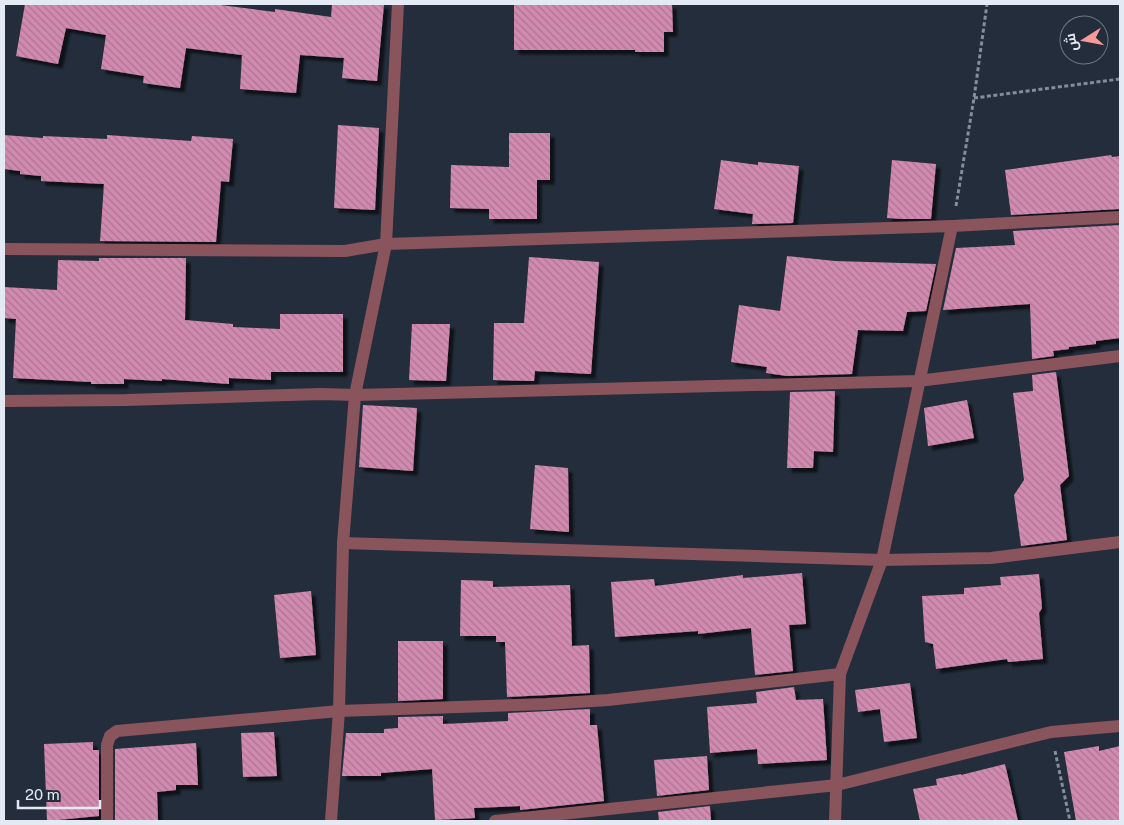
<svg xmlns="http://www.w3.org/2000/svg" width="1124" height="825" font-family="'Public Sans',Cairo,sans-serif">
<style>
.building{fill:url(#building-back-hatch);filter:url(#shadow)}
.lines{fill:none;stroke-linecap:round;stroke-linejoin:round}
.path{stroke:#858d99;stroke-width:3;stroke-dasharray:4 2.5;stroke-linecap:butt}
.service{stroke:#8a545d;stroke-width:12}
.minor{stroke:#8a545d;stroke-width:12}
</style>
<defs>
<pattern id="building-back-hatch" width="6" height="6" patternUnits="userSpaceOnUse" patternTransform="scale(1.25)"><rect width="6" height="6" fill="#d38ab0"/><path d="M-1 5l2 2M0 0l6 6M5-1l2 2" fill="none" stroke="#a87691"/></pattern>
<filter id="shadow"><feDropShadow dx="4.5" dy="4.5" stdDeviation="1" flood-color="#0009"/></filter>
</defs>
<rect width="100%" height="100%" fill="#232d3b"/>
<!-- building -->
<g class="building">
<polygon points="25,4 213,4 275,12 275,9 331,17 332,4 384,4 377,81 342,78 344,58 300,55 296,93 240,89 242,55 186,48 180,88 143,83 144,76 101,69 106,35 66,28 58,64 16,56"/>
<polygon points="514,4 672,4 673,32 664,32 664,52 635,52 635,50 514,50"/>
<polygon points="338,125 379,128 375,210 334,208"/>
<polygon points="509,133 550,133 550,180 537,180 537,219 489,219 489,209 450,208 451,165 509,167"/>
<polygon points="4,135 43,138 43,136 107,139 107,135 191,141 192,136 233,139 229,182 221,181 216,242 100,241 104,184 41,181 41,176 20,174 20,171 4,169"/>
<polygon points="1111,155 1112,157 1120,156 1120,209 1011,215 1005,170"/>
<polygon points="721,160 758,165 758,162 799,166 793,223 752,224 753,214 714,209"/>
<polygon points="892,160 936,164 931,219 903,219 887,218"/>
<polygon points="1120,225 1120,338 1096,341 1096,344 1069,347 1069,349 1053,351 1054,356 1032,359 1030,304 943,310 956,248 1015,245 1013,231"/>
<polygon points="787,256 835,261 936,264 926,311 907,312 903,331 858,330 852,374 787,376 766,373 767,367 731,362 739,305 780,311"/>
<polygon points="529,257 599,262 591,374 535,371 534,381 493,380 494,323 524,323"/>
<polygon points="99,258 186,258 185,320 233,324 233,327 280,329 280,314 343,314 343,372 271,372 271,380 229,378 229,384 162,379 162,381 124,379 124,384 91,384 91,382 13,378 16,319 4,318 4,287 57,290 58,260 99,261"/>
<polygon points="412,324 450,324 446,381 409,380"/>
<polygon points="1056,372 1069,476 1060,485 1067,540 1021,546 1014,495 1024,480 1013,393 1033,391 1032,375"/>
<polygon points="835,391 833,452 814,451 813,468 787,468 790,392"/>
<polygon points="967,400 974,438 928,446 924,408"/>
<polygon points="363,405 417,408 413,471 359,467"/>
<polygon points="535,465 568,468 569,532 530,529"/>
<polygon points="802,573 806,624 789,625 793,671 755,675 751,628 698,634 698,631 615,637 611,582 654,579 655,586 743,575 743,578"/>
<polygon points="1039,574 1042,608 1039,613 1043,659 1008,662 1007,659 936,669 933,644 925,642 922,596 964,594 964,588 1001,585 1000,577"/>
<polygon points="461,580 493,581 493,587 570,585 572,646 589,645 590,693 507,697 505,642 496,642 496,636 460,636"/>
<polygon points="311,591 316,655 280,658 274,595"/>
<polygon points="398,641 443,641 443,699 398,701"/>
<polygon points="910,683 917,738 884,742 880,709 858,712 855,690"/>
<polygon points="794,687 796,700 823,699 827,760 758,764 757,749 710,753 707,707 757,703 756,692"/>
<polygon points="590,709 590,725 597,725 604,801 520,810 520,806 474,808 475,818 435,820 432,769 381,773 381,776 342,776 346,733 384,733 384,729 398,728 398,717 443,716 443,724 508,721 508,713"/>
<polygon points="274,732 277,776 243,777 241,733"/>
<polygon points="93,742 93,750 99,750 99,816 47,821 44,744"/>
<polygon points="196,743 198,785 176,785 176,790 157,792 158,821 115,821 115,749"/>
<polygon points="1099,746 1099,751 1120,746 1120,821 1076,821 1064,752"/>
<polygon points="707,756 709,790 657,796 654,760"/>
<polygon points="1005,764 1018,821 920,821 913,789 937,785 936,779 961,774 961,775"/>
<polygon points="710,806 711,821 659,821 658,812"/>
</g>
<g class="lines">
<!-- path -->
<g class="path">
<polyline points="974,98 1120,79"/>
<polyline points="956,206 974,98 987,4"/>
<polyline points="1055,751 1070,821"/>
</g>
<!-- service -->
<polyline class="service" points="835,821 840,674 882,560 952,226"/>
<!-- minor -->
<g class="minor">
<polyline points="4,249 345,251 386,244 952,226 1120,217"/>
<polyline points="4,401 126,400 321,394 355,395 918,381 1120,356"/>
<polyline points="343,543 882,560 991,558 1120,542"/>
<polyline points="107,821 107,745 110,736 117,731 339,711 546,704 608,700 840,674"/>
<polyline points="331,821 339,711 343,543 355,395 386,244 398,4"/>
<polyline points="495,821 837,785 1051,732 1120,726"/>
</g>
</g>
<!-- border -->
<rect width="1124" height="825" fill="none" stroke="#e4eaf4" stroke-width="10"/>
<!-- north arrow -->
<g transform="translate(1084 40) rotate(259)"><circle r="24" fill="#232d3b" stroke="#707985"/>
<path d="M0-4L9 19L0 12L-9 19Z" fill="#f59b9a"/>
<text y="-8" font-size="14" font-weight="bold" text-anchor="middle" fill="#e4eaf4">ش</text>
</g>
<!-- scale -->
<path d="M18 800v8h82v-8" fill="none" stroke="#e4eaf4" stroke-width="2.5"/>
<text x="25" y="800" font-size="15" fill="#e4eaf4" stroke="#232d3b" stroke-width="4" paint-order="stroke">20 m</text>
</svg>
